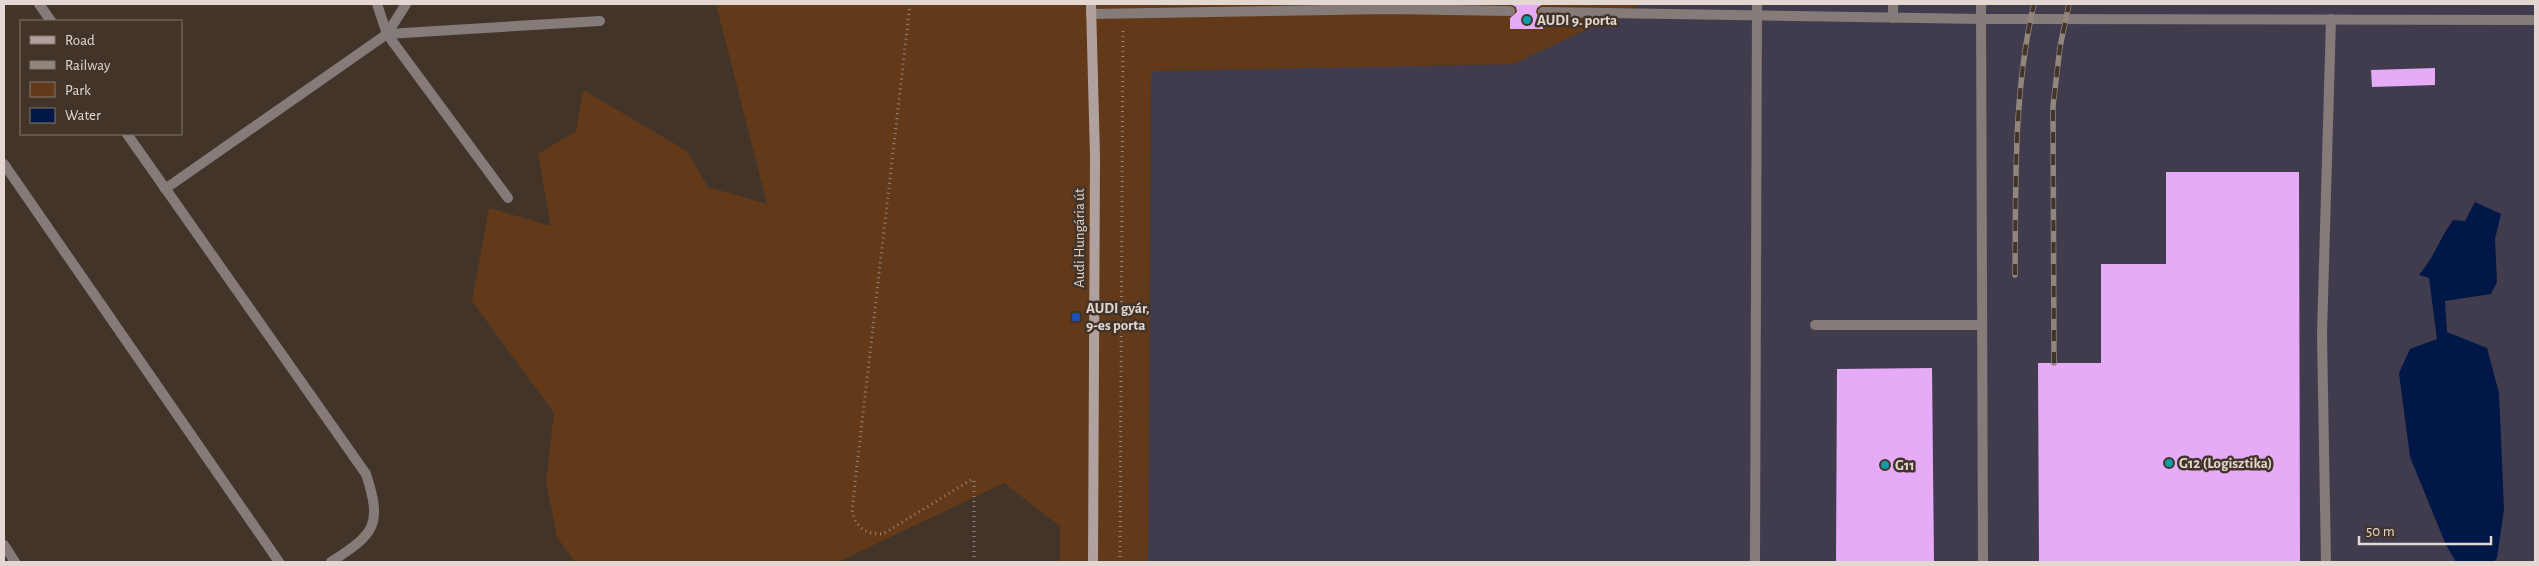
<svg xmlns="http://www.w3.org/2000/svg" width="2539" height="566" font-family="'Alegreya Sans',sans-serif">
<style>
.industrial{fill:#403c4e}
.green{fill:#623a19}
.water{fill:#001747}
.building{fill:#e5abf6}
.lines{fill:none;stroke-linecap:round;stroke-linejoin:round}
.path{stroke:#93867e;stroke-width:3;stroke-dasharray:1 4;stroke-linecap:butt}
.lane{stroke:#857b79;stroke-width:10}
.secondary{stroke:#b1a19e;stroke-width:10}
.rail-casing{stroke:#91857c;stroke-width:5.5}
.rail{stroke:#433429;stroke-width:4;stroke-dasharray:11;stroke-linecap:butt}
.culture-dot{fill:#0f9aa8;stroke:#433429;stroke-width:2}
.transit-dot{fill:#1a4fb4;stroke:#433429;stroke-width:2}
.labels{text-anchor:middle;dominant-baseline:central;stroke-width:5;stroke-linejoin:round;paint-order:stroke}
.poi-label{font-size:15px;font-weight:bold;fill:#e2d8d1;stroke:#433429;text-anchor:start}
.street-label{font-size:15px;fill:#e2d8d1;stroke:#433429}
</style>
<rect width="100%" height="100%" fill="#433429"/>
<!-- industrial -->
<polygon class="industrial" points="1641,4 2535,4 2535,562 1148,562 1151,71 1513,64"/>
<!-- green -->
<polygon class="green" points="716,4 1641,4 1513,64 1151,71 1148,562 1060,562 1060,526 1004,483 838,562 575,562 557,537 546,482 554,413 472,301 489,208 551,226 538,154 576,131 583,90 687,151 708,187 767,204"/>
<!-- water -->
<path class="water" d="M2475 202 2501 214 2495 239 2497 282 2491 294 2445 301 2447 332 2487 348 2499 393 2504 509 2497 558 2494 562H2456L2446 545 2410 457 2399 373 2410 349 2437 339 2429 278 2419 275C2433 259 2440 238 2453 220L2465 221Z"/>
<!-- building -->
<g class="building">
<polygon points="1510,4 1543,4 1537,8 1536,12 1539,18 1543,19 1543,29 1510,29 1510,18 1517,12 1516,7"/>
<polygon points="2435,68 2435,85 2372,87 2371,70"/>
<polygon points="2166,172 2299,172 2300,562 2039,562 2038,363 2101,363 2101,264 2166,264"/>
<polygon points="1932,368 1934,562 1836,562 1837,369"/>
</g>
<g class="lines">
<!-- path -->
<g class="path">
<path d="M910 4 852 510C856 528 865 534 883 534L974 478"/>
<polyline points="974,562 974,478"/>
<polyline points="1120,562 1123,27"/>
</g>
<!-- lane -->
<g class="lane">
<polyline points="39,4 51,21"/>
<polyline points="377,4 387,34"/>
<polyline points="1981,4 1983,562"/>
<polyline points="1543,12 1981,19 2535,20"/>
<polyline points="1091,14 1388,9 1510,11"/>
<polyline points="1893,18 1893,4"/>
<polyline points="387,34 600,21"/>
<polyline points="387,34 406,4"/>
<path d="M127 134 366 474C383 526 374 534 331 562"/>
<polyline points="4,164 279,562"/>
<polyline points="165,189 387,34 508,198"/>
<polyline points="1815,325 1982,325"/>
<polyline points="4,545 15,562"/>
<polyline points="1755,562 1757,4"/>
<polyline points="2326,562 2322,334 2331,19"/>
</g>
<!-- secondary -->
<polyline class="secondary" points="1091,4 1095,157 1093,562"/>
<defs>
<g id="rail">
<path d="M2015 275C2016 184 2013 93 2034 4"/>
<polyline points="2054,363 2053,106 2060,47 2069,4"/>
</g>
</defs>
<!-- rail casing -->
<use href="#rail" class="rail-casing"/>
<!-- rail -->
<use href="#rail" class="rail"/>
</g>
<!-- markers -->
<g class="culture-dot">
<circle cx="1527" cy="20" r="5"/>
<circle cx="2169" cy="463" r="5"/>
<circle cx="1885" cy="465" r="5"/>
</g>
<rect class="transit-dot" x="1071" y="312" width="10" height="10" rx="2.5"/>
<g class="labels">
<!-- poi labels -->
<g class="poi-label">
<text x="1537" y="20">AUDI 9. porta</text>
<text x="1086" y="308">AUDI gyár,<tspan x="1086" dy="17">9-es porta</tspan></text>
<text x="2179" y="463">G12 (Logisztika)</text>
<text x="1895" y="465">G11</text>
</g>
<!-- street labels -->
<g class="street-label">
<text transform="translate(1079 238) rotate(-90)">Audi Hungária út</text>
</g>
</g>
<!-- border -->
<rect width="2539" height="566" fill="none" stroke="#e2d8d1" stroke-width="10"/>
<!-- legend -->
<rect x="20" y="20" width="162" height="115" fill="#433429" stroke="#83766c"/>
<rect x="30" y="36" width="25" height="8" fill="#b1a19e" stroke="#83766c"/>
<text x="65" y="45" font-size="15" fill="#e2d8d1">Road</text>
<rect x="30" y="61" width="25" height="8" fill="#91857c" stroke="#83766c"/>
<text x="65" y="70" font-size="15" fill="#e2d8d1">Railway</text>
<rect x="30" y="82" width="25" height="15" fill="#623a19" stroke="#83766c"/>
<text x="65" y="95" font-size="15" fill="#e2d8d1">Park</text>
<rect x="30" y="108" width="25" height="15" fill="#001747" stroke="#83766c"/>
<text x="65" y="120" font-size="15" fill="#e2d8d1">Water</text>
<!-- scale -->
<path d="M2359 536v8h132v-8" fill="none" stroke="#e2d8d1" stroke-width="2.5"/>
<text x="2366" y="536" font-size="15" fill="#e2d8d1" stroke="#433429" stroke-width="4" paint-order="stroke">50 m</text>
</svg>
